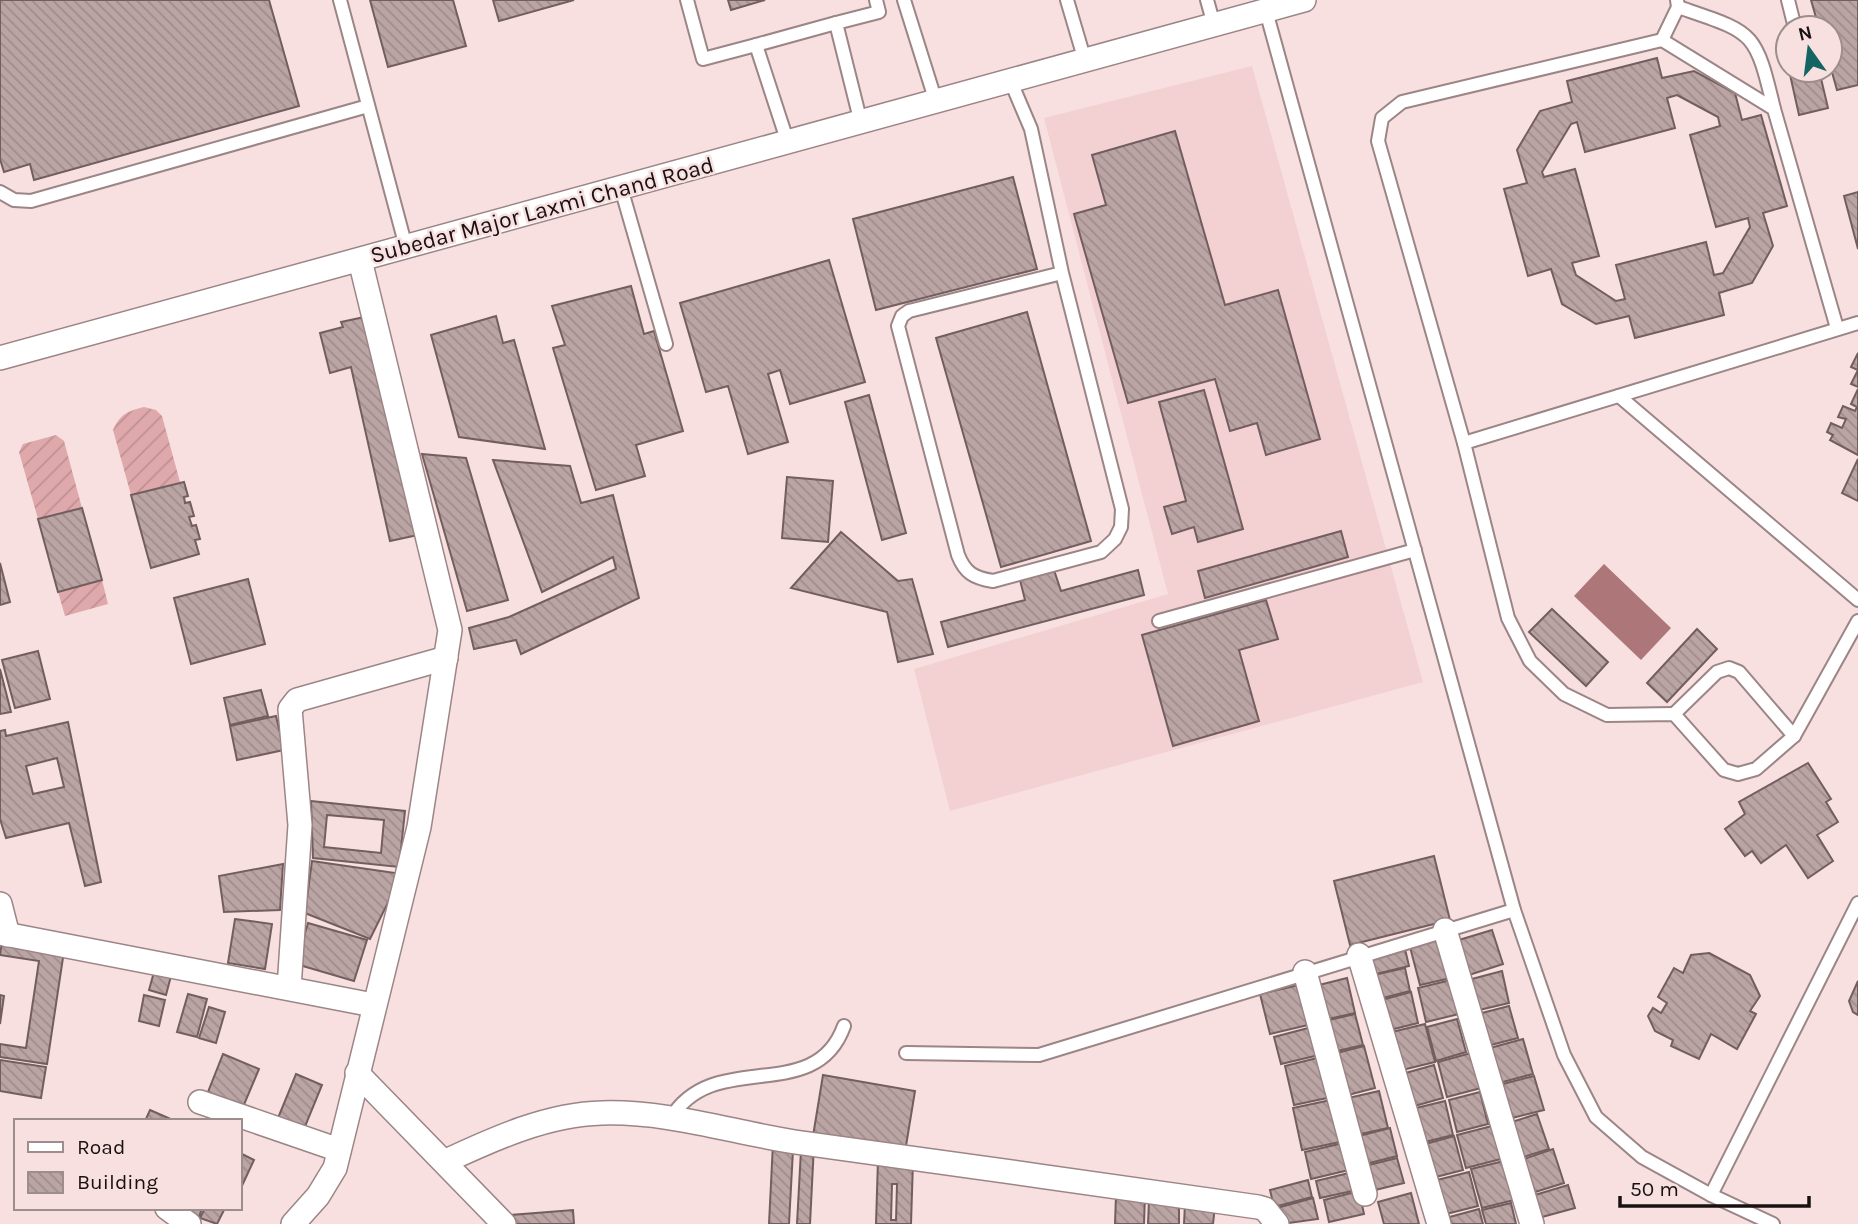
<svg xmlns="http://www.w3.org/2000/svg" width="1858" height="1224" font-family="Karla,sans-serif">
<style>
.built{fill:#f3d1d2}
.garden{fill:url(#garden-furrows)}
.water{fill:#ad777a}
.building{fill:url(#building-back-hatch);stroke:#735e5f;stroke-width:2;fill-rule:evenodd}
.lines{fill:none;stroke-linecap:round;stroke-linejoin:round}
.service-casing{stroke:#9c8586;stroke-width:16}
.minor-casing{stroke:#9c8586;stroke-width:26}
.service{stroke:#fff;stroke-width:12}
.minor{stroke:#fff;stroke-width:23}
.labels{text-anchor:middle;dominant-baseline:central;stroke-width:5;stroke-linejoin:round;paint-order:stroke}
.street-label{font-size:23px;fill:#181011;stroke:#f8e0e0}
</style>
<defs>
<pattern id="garden-furrows" width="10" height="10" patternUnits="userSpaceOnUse" patternTransform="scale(1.75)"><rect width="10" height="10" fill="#dfa9ac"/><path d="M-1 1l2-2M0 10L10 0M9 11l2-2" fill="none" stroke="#bf9093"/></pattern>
<pattern id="building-back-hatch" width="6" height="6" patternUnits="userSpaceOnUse" patternTransform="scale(1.75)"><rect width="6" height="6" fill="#bba4a4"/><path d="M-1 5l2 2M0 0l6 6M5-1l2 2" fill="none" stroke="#a08c8c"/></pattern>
</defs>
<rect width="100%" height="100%" fill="#f8e0e0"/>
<!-- built -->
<polygon class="built" points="1252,66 1423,682 950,811 914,669 1168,594 1044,118"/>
<!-- garden -->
<g class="garden">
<path d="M144 407 156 410 162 416 180 482 131 495 113 430C120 414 128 411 144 407Z"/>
<polygon points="56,435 64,441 82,508 38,519 19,452 23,444"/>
<polygon points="102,580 108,604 65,616 58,592"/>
</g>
<!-- water -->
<polygon class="water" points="1604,564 1671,628 1641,660 1574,596"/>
<!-- building -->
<g class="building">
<polygon points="0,0 269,0 299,106 34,180 30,164 4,172 0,159"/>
<polygon points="370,0 453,0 466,46 388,67"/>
<polygon points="493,0 574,0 499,21"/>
<polygon points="728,0 765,0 731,10"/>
<polygon points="1811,0 1858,0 1858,85 1837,90 1830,65 1830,28 1819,28"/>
<polygon points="1788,47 1788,67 1784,48"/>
<path d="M1657 58 1662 78 1694 71 1735 93 1742 120 1761 115 1787 206 1763 213 1773 246 1752 283 1719 293 1724 315 1635 338 1629 316 1596 324 1562 304 1551 269 1528 276 1504 189 1527 183 1517 150 1540 111 1572 102 1567 81ZM1677 95 1718 117 1720 126 1690 135 1716 227 1748 218 1750 227 1723 273 1714 275 1706 242 1616 265 1625 299 1616 301 1576 275 1572 263 1599 256 1575 169 1544 177 1542 172 1571 124 1577 122 1585 152 1675 128 1667 98Z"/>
<polygon points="1789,70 1819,70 1828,108 1799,115"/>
<polygon points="1175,131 1225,305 1278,290 1320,439 1266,455 1257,423 1230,431 1215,379 1128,403 1074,214 1106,205 1092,155"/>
<polygon points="1013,177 1037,269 876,310 853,219"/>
<polygon points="1858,192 1858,249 1844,196"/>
<polygon points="829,260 865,382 790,404 780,370 768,374 788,442 748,454 728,386 706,392 680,303"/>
<polygon points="631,286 644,334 654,331 683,431 636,445 645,476 596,490 553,348 565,345 552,306"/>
<polygon points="1027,312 1091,541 1001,567 936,338"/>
<polygon points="369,316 418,535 390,541 351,367 330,373 320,333 343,327 341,322"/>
<polygon points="496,316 503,343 514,340 545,449 459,437 431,335"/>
<polygon points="1858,353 1858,387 1851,384 1858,370 1851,367"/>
<polygon points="1858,389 1858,455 1830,440 1833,435 1827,432 1831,423 1842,428 1846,419 1838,417 1843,406 1855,411 1857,407 1851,404"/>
<polygon points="1204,390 1243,529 1198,542 1194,527 1172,534 1164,507 1186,501 1159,402"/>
<polygon points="869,395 906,533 882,540 845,402"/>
<polygon points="422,454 466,458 508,600 467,611"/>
<polygon points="1858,459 1858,501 1842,493"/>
<polygon points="493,460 570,466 581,503 613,495 639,598 521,654 516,640 474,649 469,628 509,617 616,569 613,557 542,592"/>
<polygon points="787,477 833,481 828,542 782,538"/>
<polygon points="184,482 188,496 184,497 185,503 190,502 194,516 189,517 192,526 196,525 200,539 195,540 199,554 151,568 131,495"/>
<polygon points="82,508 102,580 58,592 38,519"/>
<polygon points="1341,531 1348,557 1205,598 1198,571"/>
<polygon points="841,532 898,581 912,579 933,654 898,662 887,612 791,588"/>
<polygon points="0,563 10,602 0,605"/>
<polygon points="1054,570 1061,591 1138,570 1144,595 948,647 941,622 1025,600 1020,580"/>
<polygon points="248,579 265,644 191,664 174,598"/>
<polygon points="1266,600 1278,639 1239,650 1259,721 1173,746 1142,635"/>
<polygon points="1552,609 1608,662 1586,686 1529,632"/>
<polygon points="1697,629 1717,649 1667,702 1647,683"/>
<polygon points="38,651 50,699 15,708 2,660"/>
<polygon points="0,669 11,712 0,714"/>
<polygon points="261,690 268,716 230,725 224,698"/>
<polygon points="276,716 284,750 237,760 230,726"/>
<path d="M68 722 101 882 85 886 69 823 6 838 0 819V731L5 730 6 736ZM57 758 64 787 33 794 26 766Z"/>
<polygon points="1808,763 1831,799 1826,802 1838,822 1817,835 1833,861 1808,878 1786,845 1761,863 1752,851 1745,856 1725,829 1745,814 1739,802"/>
<path d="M311 801 405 811 399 867 313 858ZM327 815 384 820 381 853 324 847Z"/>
<polygon points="1434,856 1450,920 1350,945 1334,881"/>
<polygon points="312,861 402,874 370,939 305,913"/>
<polygon points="283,864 280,910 224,912 219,876"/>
<polygon points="235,919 272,924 265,969 228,963"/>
<polygon points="308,923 367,940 354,981 296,964"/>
<polygon points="1492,930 1503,964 1469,975 1459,940"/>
<polygon points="1442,939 1451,978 1420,985 1410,947"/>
<polygon points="2,941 64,951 47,1064 0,1057 0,1044 26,1048 39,961 0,955"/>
<polygon points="1405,949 1409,966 1372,975 1368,958"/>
<polygon points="1709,953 1750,975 1760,996 1750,1011 1756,1014 1737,1049 1711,1034 1699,1059 1671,1046 1673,1040 1655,1031 1648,1016 1653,1008 1661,1013 1667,1003 1658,997 1674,968 1683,973 1691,955"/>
<polygon points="1405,968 1410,991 1379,999 1374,975"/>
<polygon points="1502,971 1509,1003 1475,1011 1468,980"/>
<polygon points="154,972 171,976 166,995 149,990"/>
<polygon points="1347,978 1355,1013 1324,1020 1315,986"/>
<polygon points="1451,980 1459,1014 1426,1022 1418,988"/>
<polygon points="1858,981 1858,1015 1853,1012 1849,1001"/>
<polygon points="1299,985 1308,1025 1270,1034 1260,994"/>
<polygon points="1411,992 1418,1023 1386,1031 1378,1001"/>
<polygon points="188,994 207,999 197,1037 177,1032"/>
<polygon points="0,995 4,996 0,1024"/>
<polygon points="144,995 165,1000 159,1026 139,1021"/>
<polygon points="1509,1006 1518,1038 1487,1046 1478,1014"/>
<polygon points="209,1007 225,1012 216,1043 199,1038"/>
<polygon points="1355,1014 1363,1045 1333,1052 1325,1021"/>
<polygon points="1457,1019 1466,1052 1436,1061 1427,1027"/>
<polygon points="1425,1024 1435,1062 1402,1070 1392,1032"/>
<polygon points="1312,1027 1319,1055 1281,1064 1274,1037"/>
<polygon points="1523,1039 1533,1074 1499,1083 1490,1048"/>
<polygon points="1364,1046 1375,1088 1344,1096 1333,1054"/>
<polygon points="1471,1053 1481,1088 1447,1097 1438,1062"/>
<polygon points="223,1054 259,1069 243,1107 208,1092"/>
<polygon points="1321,1057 1332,1097 1294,1105 1285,1066"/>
<polygon points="0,1060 46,1067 41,1098 0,1091"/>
<polygon points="1434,1065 1443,1098 1411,1107 1402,1074"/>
<polygon points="296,1074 322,1085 304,1129 278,1118"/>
<polygon points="823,1075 915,1091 905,1152 813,1136"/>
<polygon points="1534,1076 1544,1110 1508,1119 1499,1085"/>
<polygon points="1379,1091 1388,1128 1352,1136 1344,1099"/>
<polygon points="1480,1092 1488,1124 1457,1132 1449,1100"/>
<polygon points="1331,1100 1340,1142 1302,1150 1293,1108"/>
<polygon points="1445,1101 1453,1135 1421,1143 1412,1109"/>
<polygon points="150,1110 175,1121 145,1121"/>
<polygon points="1537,1114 1549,1149 1523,1157 1512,1122"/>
<polygon points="1492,1126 1501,1159 1466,1168 1457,1135"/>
<polygon points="1390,1128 1397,1156 1362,1165 1355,1137"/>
<polygon points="1454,1136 1463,1170 1432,1178 1422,1145"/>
<polygon points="773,1143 814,1145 810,1224 797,1224 801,1150 793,1150 789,1224 769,1224"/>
<polygon points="1343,1143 1349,1170 1311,1179 1305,1152"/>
<polygon points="1553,1149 1564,1183 1532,1193 1521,1160"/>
<polygon points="240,1153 254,1160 240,1190"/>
<polygon points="1397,1158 1404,1183 1371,1191 1365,1166"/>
<path d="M878 1160 913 1161 911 1224H876ZM892 1184H897L896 1220H891Z"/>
<polygon points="1504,1161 1514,1200 1482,1208 1471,1169"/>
<polygon points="1353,1172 1357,1190 1320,1198 1316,1181"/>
<polygon points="1469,1172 1478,1206 1446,1214 1437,1180"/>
<polygon points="1308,1180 1312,1197 1274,1207 1270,1190"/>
<polygon points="1568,1185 1575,1208 1542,1217 1535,1195"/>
<polygon points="1359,1191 1364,1214 1329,1222 1324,1200"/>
<polygon points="1411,1193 1419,1224 1384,1224 1378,1202"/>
<polygon points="1116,1195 1145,1195 1144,1224 1115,1224"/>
<polygon points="1313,1198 1318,1219 1281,1224 1277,1208"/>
<polygon points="1149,1200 1179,1201 1179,1224 1148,1224"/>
<polygon points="1511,1203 1516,1224 1486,1224 1482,1210"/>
<polygon points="1185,1204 1215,1206 1213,1224 1184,1224"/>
<polygon points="181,1208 202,1208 199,1217"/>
<polygon points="205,1208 225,1208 217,1224 200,1218"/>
<polygon points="1479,1209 1483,1224 1448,1224 1446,1218"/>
<polygon points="573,1210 574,1224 515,1224 511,1215"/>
</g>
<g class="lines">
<defs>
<g id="service">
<polyline points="340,0 406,247"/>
<polyline points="687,0 703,59 756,45"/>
<polyline points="904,0 936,102"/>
<polyline points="1067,0 1085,61"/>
<polyline points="1207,0 1214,25"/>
<polyline points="1677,0 1678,7 1662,40 1402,102 1382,118 1378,141 1464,443 1508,618 1530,661 1564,694 1607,715 1674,714 1724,770 1738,774 1756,769 1794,736 1858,621"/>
<polyline points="1788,0 1795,28"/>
<path d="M1678 7C1754 33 1755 29 1774 109"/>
<polyline points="1266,11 1514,910 1564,1055 1596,1117 1642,1157 1711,1195 1773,1224"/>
<polyline points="836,23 879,12 876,0"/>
<polyline points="1662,40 1774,109 1837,328"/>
<path d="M1011 82 1031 129 1062 273 1122 509 1121 527 1115 539 1101 552 993 581C974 578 965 573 958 555L898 326 902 316 909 311 1062 273"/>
<polyline points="788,143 756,45 836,23 861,123"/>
<polyline points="621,188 666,344"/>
<polyline points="0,192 14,200 31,201 368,106"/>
<polyline points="1619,396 1858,600"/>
<polyline points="1464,443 1858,323"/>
<polyline points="1159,621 1415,550"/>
<polyline points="1674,714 1717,672 1729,668 1739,672 1794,736"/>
<polyline points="906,1053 1039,1055 1514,910"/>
<path d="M671 1118C714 1047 815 1107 844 1026"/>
<polyline points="1711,1195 1858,903"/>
</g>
<g id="minor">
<polyline points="0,358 1304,0"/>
<polyline points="0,904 8,935"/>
<polyline points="1445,930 1532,1224"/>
<polyline points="0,933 373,1005"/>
<polyline points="1359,955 1439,1224"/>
<polyline points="1305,972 1365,1194"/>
<polyline points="289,988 300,825 290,709 297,700 446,658"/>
<polyline points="357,1073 504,1224"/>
<polyline points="200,1102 339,1150"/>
<path d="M446 1161C493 1139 548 1114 602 1113 668 1111 731 1132 795 1142 949 1163 1104 1185 1258 1207L1265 1209 1277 1224"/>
<polyline points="167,1208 189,1224"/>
<polyline points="293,1224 318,1196 335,1168 419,827 450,630 360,260"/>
</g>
</defs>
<!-- service casing -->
<use href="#service" class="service-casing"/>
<!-- minor casing -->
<use href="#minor" class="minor-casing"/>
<!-- service -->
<use href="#service" class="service"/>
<!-- minor -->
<use href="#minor" class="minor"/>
</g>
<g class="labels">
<!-- street labels -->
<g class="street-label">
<text transform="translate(542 210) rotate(-15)">Subedar Major Laxmi Chand Road</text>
</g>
</g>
<!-- legend -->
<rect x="14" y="1119" width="228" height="91" fill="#f8e0e0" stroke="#9e8d8d" stroke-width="2"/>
<rect x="28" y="1142" width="35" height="10" fill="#ffffff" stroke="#9e8d8d" stroke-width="2"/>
<text x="77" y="1154" font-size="21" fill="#181011">Road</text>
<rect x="28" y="1172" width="35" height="21" fill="url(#building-back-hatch)" stroke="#9e8d8d" stroke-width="2"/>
<text x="77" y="1189" font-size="21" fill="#181011">Building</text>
<!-- north arrow -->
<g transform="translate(1809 49) rotate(346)"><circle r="33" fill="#f8e0e0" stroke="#9e8d8d" stroke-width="2"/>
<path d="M0-5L12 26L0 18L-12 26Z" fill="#146464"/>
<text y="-10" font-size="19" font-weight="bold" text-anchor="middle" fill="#181011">N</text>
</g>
<!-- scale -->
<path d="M1620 1196v10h189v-10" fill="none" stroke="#181011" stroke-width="3.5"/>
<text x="1630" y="1196" font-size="21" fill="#181011" stroke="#f8e0e0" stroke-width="5" paint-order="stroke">50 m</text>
</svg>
